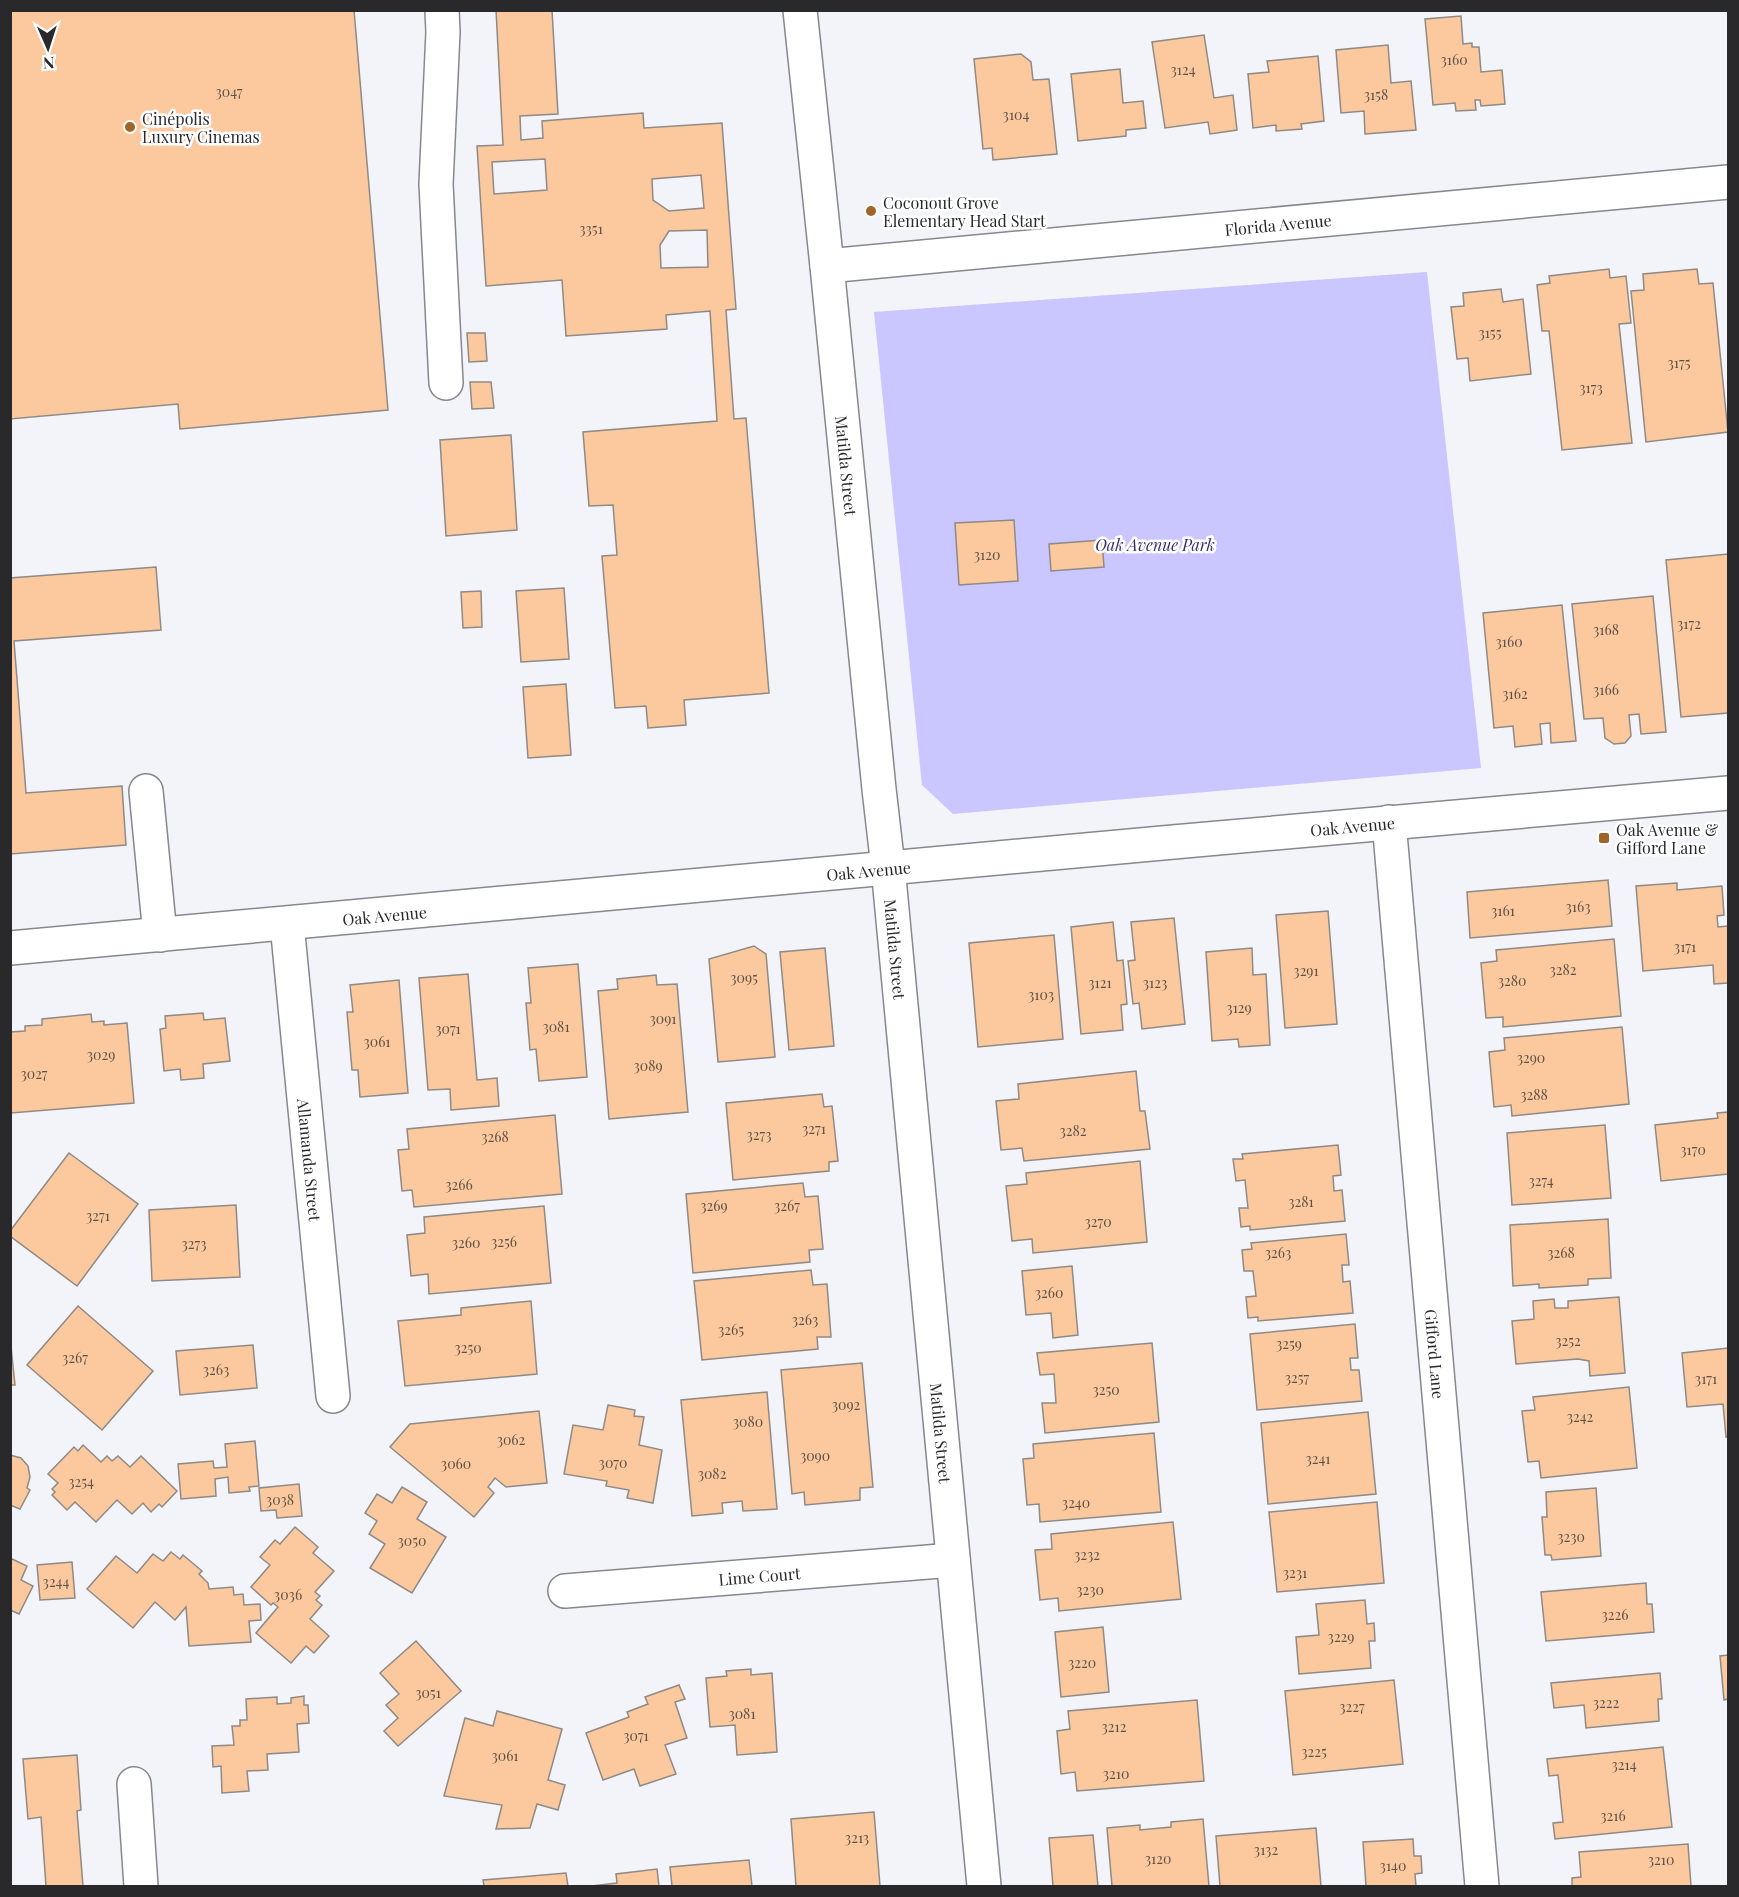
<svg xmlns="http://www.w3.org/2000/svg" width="1739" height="1897" font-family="'Playfair Display',serif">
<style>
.green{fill:#cac6ff}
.building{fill:#fbc99d;stroke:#8f8a86;stroke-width:1.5;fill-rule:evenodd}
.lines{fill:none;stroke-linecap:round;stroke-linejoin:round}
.minor-casing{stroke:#87878d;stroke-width:36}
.minor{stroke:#fff;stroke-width:33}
.poi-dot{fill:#a16428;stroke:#fff;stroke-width:2}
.labels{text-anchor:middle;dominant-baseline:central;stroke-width:5;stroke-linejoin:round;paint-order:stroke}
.number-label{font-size:14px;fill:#5e5148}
.poi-label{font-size:16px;fill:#29292c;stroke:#fff;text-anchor:start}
.street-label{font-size:16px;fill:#29292c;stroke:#fff}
.park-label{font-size:16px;font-style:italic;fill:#382c6f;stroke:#fff}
</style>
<rect width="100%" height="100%" fill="#f3f3fa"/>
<!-- green -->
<polygon class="green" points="1427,272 1481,768 953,814 922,785 874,312"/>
<!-- building -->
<g class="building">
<polygon points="10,10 354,10 388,410 180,429 178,404 10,419"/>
<path d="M496 10H552L558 114 520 116 521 140 543 138 542 121 643 113 644 128 722 123 736 309 726 310 734 419 746 418 769 693 684 700 686 725 648 728 646 706 615 708 602 556 617 555 613 505 589 506 583 432 717 421 710 311 666 315 667 329 566 336 562 280 486 286 477 146 503 145ZM545 159 547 190 494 194 492 162ZM701 175 704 208 669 211 653 200 652 179ZM707 230 708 267 661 268 660 245 669 231Z"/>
<polygon points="1461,16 1463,44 1472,43 1472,47 1479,47 1481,72 1502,70 1505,104 1481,106 1480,100 1475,100 1476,110 1456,111 1455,103 1433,105 1425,19"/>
<polygon points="1204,35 1214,98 1233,95 1237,130 1210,134 1208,122 1165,128 1152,42"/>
<polygon points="1388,45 1391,83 1411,81 1416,130 1365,134 1364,111 1341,113 1336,50"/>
<polygon points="1021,54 1031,62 1033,80 1049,79 1057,154 993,160 992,148 983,149 974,59"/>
<polygon points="1318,56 1324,121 1301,124 1302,129 1276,131 1276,125 1253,128 1248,74 1269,72 1267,61"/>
<polygon points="1120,69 1123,103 1143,101 1146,128 1126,130 1126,136 1078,141 1071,74"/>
<polygon points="1609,269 1610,278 1626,276 1631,323 1619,324 1632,443 1562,450 1549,331 1542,331 1537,285 1550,283 1549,276"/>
<polygon points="1697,269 1699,284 1713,283 1728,432 1646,442 1631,291 1644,290 1643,274"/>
<polygon points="1501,289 1503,302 1523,299 1531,374 1470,381 1468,358 1457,359 1451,307 1464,306 1463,293"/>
<polygon points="467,333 485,333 487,361 469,362"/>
<polygon points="470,382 491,382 494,408 472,409"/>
<polygon points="511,435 517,530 446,536 440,440"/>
<polygon points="1014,520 1018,581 959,585 955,523"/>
<polygon points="1102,540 1104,567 1051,571 1049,544"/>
<polygon points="1728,554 1728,713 1681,717 1666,560"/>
<polygon points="156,567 161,630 14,641 26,793 122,786 126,845 10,854 10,578"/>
<polygon points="564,588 569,659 521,662 516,591"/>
<polygon points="481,591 482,627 463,628 461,592"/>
<polygon points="1653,596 1666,732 1641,734 1639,714 1629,715 1631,736 1625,743 1614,744 1605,738 1603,718 1584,719 1572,604"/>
<polygon points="1562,605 1576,741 1551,743 1550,723 1540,724 1542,744 1515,747 1513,726 1494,728 1483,613"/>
<polygon points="566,684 571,755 528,758 523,687"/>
<polygon points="1608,880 1612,926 1470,938 1467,892"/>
<polygon points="1677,883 1677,890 1722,886 1724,915 1717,916 1718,927 1728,926 1728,983 1714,984 1713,965 1643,971 1636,886"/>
<polygon points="1328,911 1337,1024 1285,1028 1276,915"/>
<polygon points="1174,918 1185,1024 1142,1029 1139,1003 1133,1004 1128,961 1135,960 1131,922"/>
<polygon points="1113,922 1117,961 1123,960 1127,1004 1121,1005 1123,1030 1081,1034 1071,927"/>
<polygon points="1054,935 1063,1039 978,1047 969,943"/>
<polygon points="1614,939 1621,1016 1503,1027 1503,1017 1486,1018 1481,963 1497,961 1496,950"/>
<polygon points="754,946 766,954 775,1057 718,1062 709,959"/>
<polygon points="825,948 834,1046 789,1050 780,952"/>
<polygon points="1252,948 1253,975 1266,974 1270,1045 1239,1047 1238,1039 1212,1041 1206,952"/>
<polygon points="578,964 587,1077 539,1081 536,1049 530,1050 526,1003 531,1003 528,968"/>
<polygon points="468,974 477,1080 497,1078 499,1106 451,1110 450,1089 428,1090 419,978"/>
<polygon points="656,975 657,985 677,984 688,1112 609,1119 598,991 618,989 617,979"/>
<polygon points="399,980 408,1093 360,1097 358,1070 352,1070 347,1012 353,1012 350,985"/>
<polygon points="203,1013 204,1020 225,1018 230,1061 203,1064 204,1078 181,1080 180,1069 164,1071 160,1029 166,1028 165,1016"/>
<polygon points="91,1014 92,1022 104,1021 104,1025 127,1023 134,1103 11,1113 10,1032 25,1031 25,1026 42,1025 42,1019"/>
<polygon points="1622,1027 1629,1104 1512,1116 1511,1105 1494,1107 1489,1052 1505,1050 1504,1038"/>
<polygon points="1136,1071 1140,1111 1145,1111 1150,1149 1024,1161 1022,1148 1001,1150 996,1101 1019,1099 1018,1084"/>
<polygon points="822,1094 824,1107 832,1106 838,1161 829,1162 829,1171 733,1180 726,1103"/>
<polygon points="1728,1112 1728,1174 1661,1181 1655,1125 1718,1118 1717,1113"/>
<polygon points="555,1115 562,1194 414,1207 412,1190 402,1191 398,1150 409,1149 407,1129"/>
<polygon points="1605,1125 1611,1198 1512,1205 1507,1133"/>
<polygon points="1338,1145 1341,1175 1333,1176 1334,1191 1342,1190 1345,1221 1250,1230 1250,1226 1241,1227 1239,1208 1248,1208 1245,1180 1236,1181 1233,1159 1243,1159 1242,1154"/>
<polygon points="69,1153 138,1204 77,1286 10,1236 10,1231"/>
<polygon points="1140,1161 1147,1242 1033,1253 1032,1239 1012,1241 1006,1186 1027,1184 1026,1173"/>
<polygon points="803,1183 805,1197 818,1196 823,1249 809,1250 810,1262 693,1273 686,1194"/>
<polygon points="236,1205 240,1277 152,1281 149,1210"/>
<polygon points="544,1206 551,1283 429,1294 428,1274 411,1276 407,1235 425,1233 424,1217"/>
<polygon points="1608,1219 1611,1278 1588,1279 1588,1285 1539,1288 1539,1284 1513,1286 1510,1225"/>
<polygon points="1346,1234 1349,1265 1342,1265 1343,1282 1350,1281 1353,1313 1258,1321 1258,1317 1248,1318 1246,1297 1256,1296 1253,1271 1244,1271 1242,1250 1252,1249 1251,1243"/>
<polygon points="1072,1266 1078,1335 1053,1338 1051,1313 1026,1315 1022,1271"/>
<polygon points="811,1270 813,1285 827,1284 831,1337 817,1337 818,1349 702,1360 694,1281"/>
<polygon points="1619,1297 1625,1373 1590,1376 1589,1361 1578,1359 1516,1364 1512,1321 1534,1319 1533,1301 1554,1299 1555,1308 1568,1308 1568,1301"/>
<polygon points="531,1301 537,1374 405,1386 398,1321 461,1315 461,1308"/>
<polygon points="78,1306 153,1371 102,1430 27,1365"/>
<polygon points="1355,1324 1358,1358 1350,1358 1351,1370 1359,1370 1362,1401 1257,1410 1250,1334"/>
<polygon points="10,1337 15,1385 10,1385"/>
<polygon points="1152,1343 1159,1422 1045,1433 1042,1403 1056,1403 1054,1374 1040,1375 1037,1353"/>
<polygon points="253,1345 257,1388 180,1395 176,1351"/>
<polygon points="1728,1348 1728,1437 1726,1437 1723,1404 1687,1407 1682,1353"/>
<polygon points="862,1363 873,1487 860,1488 860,1500 805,1505 804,1492 792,1494 781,1370"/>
<polygon points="1629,1387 1637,1468 1541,1478 1539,1461 1528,1462 1522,1411 1535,1410 1533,1397"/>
<polygon points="767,1392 777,1509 743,1511 742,1501 722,1503 723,1513 692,1516 681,1400"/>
<polygon points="608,1405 635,1410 634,1416 644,1417 639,1445 662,1450 653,1503 627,1498 629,1490 606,1486 607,1481 564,1474 573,1425 603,1430"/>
<polygon points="539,1411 547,1483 506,1487 495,1478 488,1487 494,1493 474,1517 390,1447 410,1424"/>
<polygon points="1368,1412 1376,1494 1268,1504 1261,1423"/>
<polygon points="1154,1433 1161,1512 1040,1522 1039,1504 1027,1505 1023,1459 1034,1458 1033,1444"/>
<polygon points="255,1441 259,1486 249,1487 250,1491 229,1493 228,1477 215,1479 216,1496 181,1499 178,1464 213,1461 214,1468 227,1467 225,1444"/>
<polygon points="83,1445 101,1462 107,1456 112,1461 118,1456 130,1467 141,1456 177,1491 162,1507 159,1504 151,1512 143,1503 132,1514 117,1500 96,1522 75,1502 67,1510 52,1495 55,1492 52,1489 58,1483 48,1474 74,1447 78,1451"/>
<polygon points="10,1455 21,1458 28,1466 30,1477 27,1488 30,1490 20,1509 10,1505"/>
<polygon points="299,1484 302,1516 277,1518 276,1510 261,1511 259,1488"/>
<polygon points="402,1487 427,1502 417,1519 446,1537 412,1593 370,1568 385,1544 369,1534 377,1521 365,1513 377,1494 392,1503"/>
<polygon points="1596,1488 1601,1556 1552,1560 1551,1555 1545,1555 1542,1517 1547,1517 1546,1492"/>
<polygon points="1377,1502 1384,1583 1277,1592 1269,1512"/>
<polygon points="1173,1522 1181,1599 1059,1611 1058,1598 1040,1600 1035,1550 1052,1549 1051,1534"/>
<polygon points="295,1527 318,1547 313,1553 334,1571 315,1592 320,1596 316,1600 322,1605 310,1619 329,1636 314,1653 306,1646 291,1663 256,1633 278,1607 273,1603 271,1605 251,1587 270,1565 260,1557 275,1540 280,1544"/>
<polygon points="171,1552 180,1559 183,1555 202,1571 199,1574 208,1583 209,1589 233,1587 234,1595 243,1594 244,1605 260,1604 261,1620 249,1621 251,1642 189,1646 186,1607 175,1620 155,1602 133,1628 87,1589 116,1556 137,1573 153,1554 163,1561"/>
<polygon points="10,1558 27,1566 21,1580 33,1586 19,1614 10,1610"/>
<polygon points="72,1562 75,1598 40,1600 37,1565"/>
<polygon points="1646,1583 1647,1604 1652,1604 1654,1632 1546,1641 1541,1592"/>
<polygon points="1365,1600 1367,1624 1374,1623 1375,1641 1369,1641 1371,1668 1299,1674 1296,1637 1319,1635 1316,1604"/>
<polygon points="1103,1627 1109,1692 1061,1697 1055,1632"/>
<polygon points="416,1641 461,1691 398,1746 384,1731 398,1718 386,1705 399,1694 380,1673"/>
<polygon points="1728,1655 1728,1699 1724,1700 1720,1656"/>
<polygon points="751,1669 751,1675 772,1673 777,1752 737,1755 735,1725 710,1727 706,1678 727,1676 726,1671"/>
<polygon points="1660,1673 1662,1699 1658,1699 1659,1721 1586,1728 1584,1705 1554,1708 1551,1683"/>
<polygon points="1394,1680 1403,1764 1293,1775 1285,1691"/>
<polygon points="679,1685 685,1699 675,1702 687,1738 665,1745 676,1774 640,1786 634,1769 603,1780 586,1733 629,1717 627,1712 648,1704 645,1697"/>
<polygon points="304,1696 304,1705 308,1705 309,1723 297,1724 299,1752 267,1754 268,1770 247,1771 249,1791 222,1793 221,1766 213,1767 212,1746 234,1745 232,1726 240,1726 240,1720 247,1720 246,1699 277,1697 277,1704 291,1703 291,1698"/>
<polygon points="1197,1700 1204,1781 1077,1791 1075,1772 1061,1774 1057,1731 1070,1729 1068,1711"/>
<polygon points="497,1711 562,1729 548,1780 565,1785 558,1810 537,1804 530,1828 496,1829 502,1805 444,1796 465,1718 493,1726"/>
<polygon points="1663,1747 1672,1827 1555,1839 1553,1823 1563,1822 1558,1775 1549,1776 1547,1759"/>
<polygon points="77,1755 81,1810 77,1811 83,1886 46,1886 41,1817 28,1819 23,1759"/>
<polygon points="874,1812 880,1886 796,1886 791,1819"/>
<polygon points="1203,1819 1209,1886 1112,1886 1107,1828 1140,1825 1140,1830 1171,1827 1171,1822"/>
<polygon points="1316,1828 1321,1886 1220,1886 1216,1836"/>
<polygon points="1093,1835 1098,1886 1053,1886 1049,1838"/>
<polygon points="1413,1839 1414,1856 1421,1856 1422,1873 1415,1874 1416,1886 1366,1886 1363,1842"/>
<polygon points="1688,1844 1691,1886 1572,1886 1572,1878 1581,1877 1579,1852"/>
<polygon points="749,1860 752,1886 672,1886 670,1867"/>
<polygon points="657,1869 659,1886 591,1886 617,1883 616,1874"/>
<polygon points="566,1873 568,1886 484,1886 483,1880"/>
</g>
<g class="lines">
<defs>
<g id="minor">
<polyline points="442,10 443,32 436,184 446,383"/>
<path id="s1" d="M800 10 827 266 879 789 888 867 984 1886"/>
<path id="s2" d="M827 266 1728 182"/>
<polyline points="146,791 160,935"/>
<path id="s3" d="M1389 822 1482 1886"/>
<path id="s4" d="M287 924 333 1396"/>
<path id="s5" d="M10 948C583 899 1155 841 1728 793"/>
<path id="s6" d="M565 1591 953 1560"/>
<polyline points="134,1784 141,1886"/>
</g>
</defs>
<!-- minor casing -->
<use href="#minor" class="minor-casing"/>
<!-- minor -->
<use href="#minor" class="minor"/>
</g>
<!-- markers -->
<g class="poi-dot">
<circle cx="130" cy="127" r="6"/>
<circle cx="871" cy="211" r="6"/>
<rect x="1598" y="832" width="12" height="12" rx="3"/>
</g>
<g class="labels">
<!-- number labels -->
<g class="number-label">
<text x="1454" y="59">3160</text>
<text x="1183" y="69">3124</text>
<text x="229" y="91">3047</text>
<text x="1376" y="94">3158</text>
<text x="1016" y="114">3104</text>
<text x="591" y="228">3351</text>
<text x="1490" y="332">3155</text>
<text x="1679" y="362">3175</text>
<text x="1591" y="387">3173</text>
<text x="987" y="554">3120</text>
<text x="1689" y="623">3172</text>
<text x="1606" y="629">3168</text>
<text x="1509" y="641">3160</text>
<text x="1606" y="689">3166</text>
<text x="1515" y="693">3162</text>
<text x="1578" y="906">3163</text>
<text x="1503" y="910">3161</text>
<text x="1685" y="946">3171</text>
<text x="1563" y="969">3282</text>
<text x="1306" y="970">3291</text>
<text x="744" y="977">3095</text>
<text x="1512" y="980">3280</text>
<text x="1100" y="982">3121</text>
<text x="1155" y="982">3123</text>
<text x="1041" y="994">3103</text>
<text x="1239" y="1007">3129</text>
<text x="663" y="1018">3091</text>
<text x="556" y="1026">3081</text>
<text x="448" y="1028">3071</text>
<text x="377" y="1041">3061</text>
<text x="101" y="1054">3029</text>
<text x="1531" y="1057">3290</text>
<text x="648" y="1065">3089</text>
<text x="34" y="1073">3027</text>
<text x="1534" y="1094">3288</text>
<text x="814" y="1128">3271</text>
<text x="1073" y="1130">3282</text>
<text x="759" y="1134">3273</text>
<text x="495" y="1136">3268</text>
<text x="1693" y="1149">3170</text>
<text x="1541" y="1180">3274</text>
<text x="459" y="1184">3266</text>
<text x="1301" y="1201">3281</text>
<text x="714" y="1205">3269</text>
<text x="787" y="1205">3267</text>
<text x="98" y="1215">3271</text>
<text x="1098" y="1221">3270</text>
<text x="504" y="1241">3256</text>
<text x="466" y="1242">3260</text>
<text x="194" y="1243">3273</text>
<text x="1278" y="1252">3263</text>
<text x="1561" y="1252">3268</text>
<text x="1049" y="1292">3260</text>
<text x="805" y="1319">3263</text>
<text x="731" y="1329">3265</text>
<text x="1568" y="1340">3252</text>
<text x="1289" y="1343">3259</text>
<text x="468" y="1347">3250</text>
<text x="75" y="1357">3267</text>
<text x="216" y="1369">3263</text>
<text x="1297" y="1377">3257</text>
<text x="1706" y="1378">3171</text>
<text x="1106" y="1389">3250</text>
<text x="846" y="1404">3092</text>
<text x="1580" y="1416">3242</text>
<text x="748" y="1421">3080</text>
<text x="511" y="1439">3062</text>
<text x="815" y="1455">3090</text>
<text x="1318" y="1458">3241</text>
<text x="613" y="1462">3070</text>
<text x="456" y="1463">3060</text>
<text x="712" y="1473">3082</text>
<text x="81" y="1481">3254</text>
<text x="280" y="1499">3038</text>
<text x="1076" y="1502">3240</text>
<text x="1571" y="1536">3230</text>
<text x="412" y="1540">3050</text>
<text x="1087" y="1554">3232</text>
<text x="1295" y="1572">3231</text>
<text x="56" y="1581">3244</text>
<text x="1090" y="1589">3230</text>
<text x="288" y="1594">3036</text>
<text x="1615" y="1614">3226</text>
<text x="1341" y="1636">3229</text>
<text x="1082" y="1662">3220</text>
<text x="428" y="1692">3051</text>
<text x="1606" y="1702">3222</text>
<text x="1352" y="1706">3227</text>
<text x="742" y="1713">3081</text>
<text x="1114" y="1726">3212</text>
<text x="636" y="1735">3071</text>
<text x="1314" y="1751">3225</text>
<text x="505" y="1755">3061</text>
<text x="1624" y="1764">3214</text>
<text x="1116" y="1773">3210</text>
<text x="1613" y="1815">3216</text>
<text x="857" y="1837">3213</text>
<text x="1266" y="1849">3132</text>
<text x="1158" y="1858">3120</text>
<text x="1661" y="1859">3210</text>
<text x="1393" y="1865">3140</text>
</g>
<!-- poi labels -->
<g class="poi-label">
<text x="142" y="118">Cinépolis<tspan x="142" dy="18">Luxury Cinemas</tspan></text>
<text x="883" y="202">Coconout Grove<tspan x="883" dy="18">Elementary Head Start</tspan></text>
<text x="1616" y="829">Oak Avenue &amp;<tspan x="1616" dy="18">Gifford Lane</tspan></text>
</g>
<!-- street labels -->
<g class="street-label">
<text stroke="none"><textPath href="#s2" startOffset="453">Florida Avenue</textPath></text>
<text stroke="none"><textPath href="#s1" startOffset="458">Matilda Street</textPath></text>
<text stroke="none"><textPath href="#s5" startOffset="1348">Oak Avenue</textPath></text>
<text stroke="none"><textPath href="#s5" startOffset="862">Oak Avenue</textPath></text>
<text stroke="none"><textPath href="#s5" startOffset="376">Oak Avenue</textPath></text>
<text stroke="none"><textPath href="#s1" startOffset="944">Matilda Street</textPath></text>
<text stroke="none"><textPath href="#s4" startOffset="237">Allamanda Street</textPath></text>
<text stroke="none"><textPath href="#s3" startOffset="534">Gifford Lane</textPath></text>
<text stroke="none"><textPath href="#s1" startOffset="1430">Matilda Street</textPath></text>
<text stroke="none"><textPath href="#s6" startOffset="195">Lime Court</textPath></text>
</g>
<!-- park labels -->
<g class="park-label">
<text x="1155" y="544">Oak Avenue Park</text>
</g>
</g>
<!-- border -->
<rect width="1739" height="1897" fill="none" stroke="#29292c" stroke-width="24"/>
<!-- north arrow -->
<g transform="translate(48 48) rotate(177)" stroke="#ffffff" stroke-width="4.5" paint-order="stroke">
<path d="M0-4.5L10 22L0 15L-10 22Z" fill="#29292c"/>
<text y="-9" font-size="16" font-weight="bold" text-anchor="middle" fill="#29292c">N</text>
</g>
</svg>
